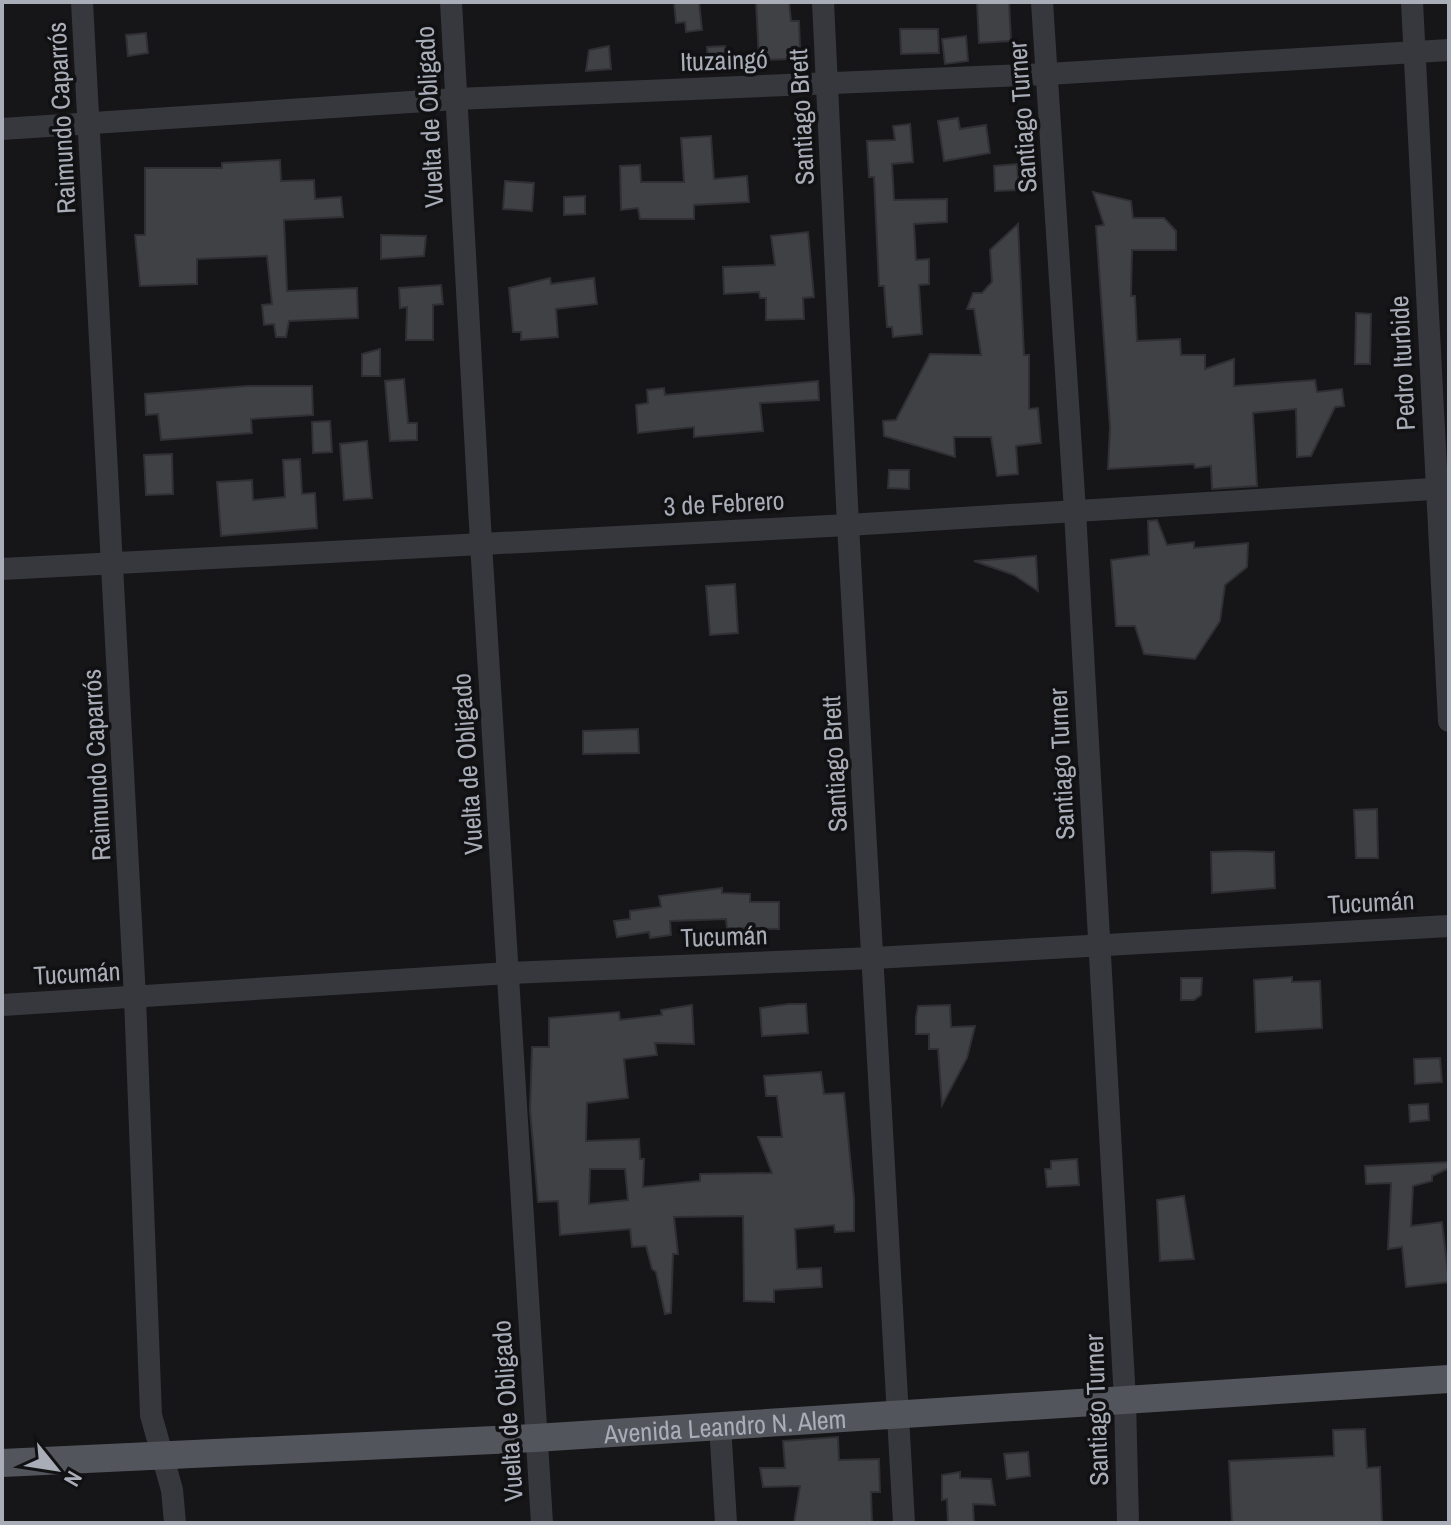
<svg xmlns="http://www.w3.org/2000/svg" width="1451" height="1525" font-family="'Archivo Narrow',sans-serif">
<style>
.building{fill:#404145;stroke:#303034;stroke-width:2;fill-rule:evenodd}
.lines{fill:none;stroke-linecap:round;stroke-linejoin:round}
.minor{stroke:#37383d;stroke-width:22}
.major{stroke:#53555c;stroke-width:28}
.labels{text-anchor:middle;dominant-baseline:central;stroke-width:7;stroke-linejoin:round;paint-order:stroke}
.street-label{font-size:26px;fill:#a8adb8;stroke:#111113}
</style>
<rect width="100%" height="100%" fill="#161618"/>
<!-- building -->
<g class="building">
<polygon points="674,2 699,2 702,30 686,32 685,22 676,23"/>
<polygon points="756,2 789,2 791,21 799,21 800,48 790,49 790,59 759,60"/>
<polygon points="977,2 1009,2 1011,41 979,43"/>
<polygon points="900,29 938,29 939,53 901,54"/>
<polygon points="146,33 148,53 128,56 126,35"/>
<polygon points="966,36 968,61 945,64 942,39"/>
<polygon points="609,46 611,69 586,71 589,50"/>
<polygon points="725,46 726,67 708,68 707,47"/>
<polygon points="958,118 960,129 986,125 990,153 944,161 938,121"/>
<polygon points="910,124 913,162 892,164 894,200 947,199 947,222 914,224 916,260 929,259 929,284 919,285 922,334 893,337 892,327 887,327 884,286 879,286 874,177 869,177 867,141 895,140 893,126"/>
<polygon points="711,136 714,179 747,176 749,202 694,205 694,219 640,219 638,208 621,210 620,166 640,165 641,182 684,182 681,138"/>
<polygon points="280,160 281,181 314,180 315,199 341,197 343,217 284,220 287,291 357,288 358,318 289,321 286,337 276,337 274,324 264,325 262,305 272,304 267,256 197,259 197,284 140,286 135,235 145,235 145,168 222,168 222,163"/>
<polygon points="1017,164 1019,190 995,191 994,166"/>
<polygon points="505,181 534,183 532,211 503,209"/>
<polygon points="1093,192 1131,201 1133,218 1164,218 1176,231 1176,250 1132,250 1131,296 1135,296 1137,341 1180,339 1181,355 1205,355 1205,369 1234,359 1234,386 1315,380 1317,392 1342,389 1344,406 1335,407 1311,456 1297,457 1296,409 1253,413 1257,486 1212,489 1211,466 1195,468 1194,464 1108,469 1110,427 1096,226 1104,225"/>
<polygon points="585,196 585,214 564,215 564,197"/>
<polygon points="1018,224 1024,355 1029,355 1029,409 1038,408 1041,443 1016,446 1018,474 997,476 991,437 954,437 955,457 884,436 883,421 896,420 930,354 981,355 974,309 967,309 973,293 982,293 992,282 990,250"/>
<polygon points="808,232 814,297 803,298 804,319 766,320 766,298 760,298 759,292 724,294 723,267 775,265 771,236"/>
<polygon points="381,235 426,236 424,256 381,259"/>
<polygon points="550,278 551,284 594,278 597,304 556,309 558,337 521,340 521,332 513,332 509,288"/>
<polygon points="441,285 443,304 433,305 433,340 406,340 407,307 400,308 399,288"/>
<polygon points="1356,313 1371,314 1370,364 1355,364"/>
<polygon points="380,349 380,376 362,376 362,354"/>
<polygon points="404,379 408,423 417,423 417,440 390,441 385,381"/>
<polygon points="818,381 819,400 760,403 763,431 694,437 694,427 638,433 636,405 648,403 647,390 664,388 665,395"/>
<polygon points="248,386 312,386 313,415 251,419 252,433 161,440 158,414 146,415 145,394"/>
<polygon points="330,421 332,452 313,453 312,422"/>
<polygon points="367,441 372,498 344,500 340,444"/>
<polygon points="172,454 173,494 146,495 144,455"/>
<polygon points="300,459 302,494 315,493 317,528 221,536 217,482 252,480 253,500 285,497 283,460"/>
<polygon points="889,470 909,470 909,489 888,488"/>
<polygon points="1157,520 1167,545 1194,542 1194,548 1248,543 1247,567 1225,585 1220,621 1195,659 1144,654 1135,626 1116,626 1111,560 1149,555 1148,521"/>
<polygon points="1036,556 1038,591 1014,575 974,561"/>
<polygon points="735,584 738,633 710,635 706,586"/>
<polygon points="638,729 639,753 583,754 583,731"/>
<polygon points="1377,809 1378,858 1356,858 1354,810"/>
<polygon points="1241,851 1274,852 1275,888 1212,893 1211,852"/>
<polygon points="722,888 722,893 750,894 750,902 779,902 779,929 727,928 726,919 670,921 671,935 650,938 649,932 617,937 614,921 630,919 630,911 661,907 659,896"/>
<polygon points="1292,977 1292,982 1320,981 1322,1028 1256,1032 1254,980"/>
<polygon points="1181,978 1202,978 1201,995 1194,1000 1181,1000"/>
<polygon points="789,1004 806,1004 808,1033 762,1036 760,1008"/>
<path d="M692 1005 694 1044 655 1043 657 1055 624 1059 628 1098 587 1103 586 1141 639 1139 640 1159H644L643 1187 700 1181V1174L772 1173 758 1137H782L777 1096H766L764 1076 821 1072 824 1094 844 1093 854 1199V1231L835 1232 834 1225 795 1229 797 1269 821 1268 822 1287 774 1290V1302L744 1301 743 1216 674 1217 678 1254H673L671 1313 665 1314 656 1272 652 1269 646 1246 632 1247 630 1229 560 1235 558 1201 538 1202 530 1110 532 1047H549V1018L619 1012 620 1020 662 1015 661 1010ZM590 1169H625L628 1200 589 1204Z"/>
<polygon points="950,1005 951,1027 975,1026 967,1058 942,1105 938,1049 929,1049 929,1034 916,1034 916,1017 918,1006"/>
<polygon points="1440,1058 1442,1082 1415,1084 1414,1059"/>
<polygon points="1428,1104 1429,1120 1410,1122 1409,1105"/>
<polygon points="1077,1159 1079,1185 1047,1187 1045,1169 1051,1169 1051,1161"/>
<polygon points="1449,1162 1449,1168 1432,1176 1432,1181 1413,1186 1411,1226 1442,1222 1449,1282 1406,1287 1402,1247 1388,1249 1391,1183 1366,1184 1365,1166"/>
<polygon points="1184,1196 1194,1259 1160,1261 1157,1200"/>
<polygon points="1365,1429 1367,1468 1380,1467 1382,1523 1232,1523 1229,1461 1334,1456 1333,1430"/>
<polygon points="838,1437 839,1460 879,1459 880,1492 871,1492 872,1523 794,1523 800,1486 763,1487 760,1468 785,1468 783,1441"/>
<polygon points="1028,1452 1030,1476 1007,1479 1004,1454"/>
<polygon points="960,1472 960,1478 991,1479 995,1505 973,1504 974,1523 948,1523 947,1499 942,1500 942,1475"/>
</g>
<g class="lines">
<!-- minor -->
<g class="minor">
<polyline points="82,2 135,998 151,1415 172,1490 175,1523"/>
<polyline points="451,2 481,543 542,1523"/>
<polyline points="823,2 848,525 904,1523"/>
<polyline points="1042,2 1075,511 1125,1400 1128,1523"/>
<polyline points="1412,2 1449,721"/>
<polyline points="2,129 456,99 1047,74 1449,50"/>
<polyline points="2,569 848,525 1449,488"/>
<polyline points="2,1005 509,973 874,958 1449,926"/>
<polyline points="720,1425 726,1523"/>
</g>
<!-- major -->
<path class="major" id="s1" d="M2 1463 535 1438 1449 1379"/>
</g>
<g class="labels">
<!-- street labels -->
<g class="street-label">
<text transform="translate(724 60) rotate(-2)">Ituzaingó</text>
<text transform="translate(429 117) rotate(-93)">Vuelta de Obligado</text>
<text transform="translate(801 117) rotate(-93)">Santiago Brett</text>
<text transform="translate(1022 117) rotate(-94)">Santiago Turner</text>
<text transform="translate(61 118) rotate(-93)">Raimundo Caparrós</text>
<text transform="translate(1402 363) rotate(-93)">Pedro Iturbide</text>
<text transform="translate(724 503) rotate(-3)">3 de Febrero</text>
<text transform="translate(467 764) rotate(-94)">Vuelta de Obligado</text>
<text transform="translate(834 764) rotate(-93)">Santiago Brett</text>
<text transform="translate(1061 764) rotate(-93)">Santiago Turner</text>
<text transform="translate(96 765) rotate(-93)">Raimundo Caparrós</text>
<text transform="translate(1371 902) rotate(-3)">Tucumán</text>
<text transform="translate(724 936) rotate(-2)">Tucumán</text>
<text transform="translate(77 973) rotate(-3)">Tucumán</text>
<text transform="translate(1096 1410) rotate(-92)">Santiago Turner</text>
<text transform="translate(507 1411) rotate(-94)">Vuelta de Obligado</text>
<text stroke="none"><textPath href="#s1" startOffset="724">Avenida Leandro N. Alem</textPath></text>
</g>
</g>
<!-- border -->
<rect width="1451" height="1525" fill="none" stroke="#a8adb8" stroke-width="8"/>
<!-- north arrow -->
<g transform="translate(56 1469) rotate(120)" stroke="#111113" stroke-width="6" paint-order="stroke">
<path d="M0-6L14 30L0 20L-14 30Z" fill="#a8adb8"/>
<text y="-12" font-size="22" font-weight="bold" text-anchor="middle" fill="#a8adb8">N</text>
</g>
</svg>
